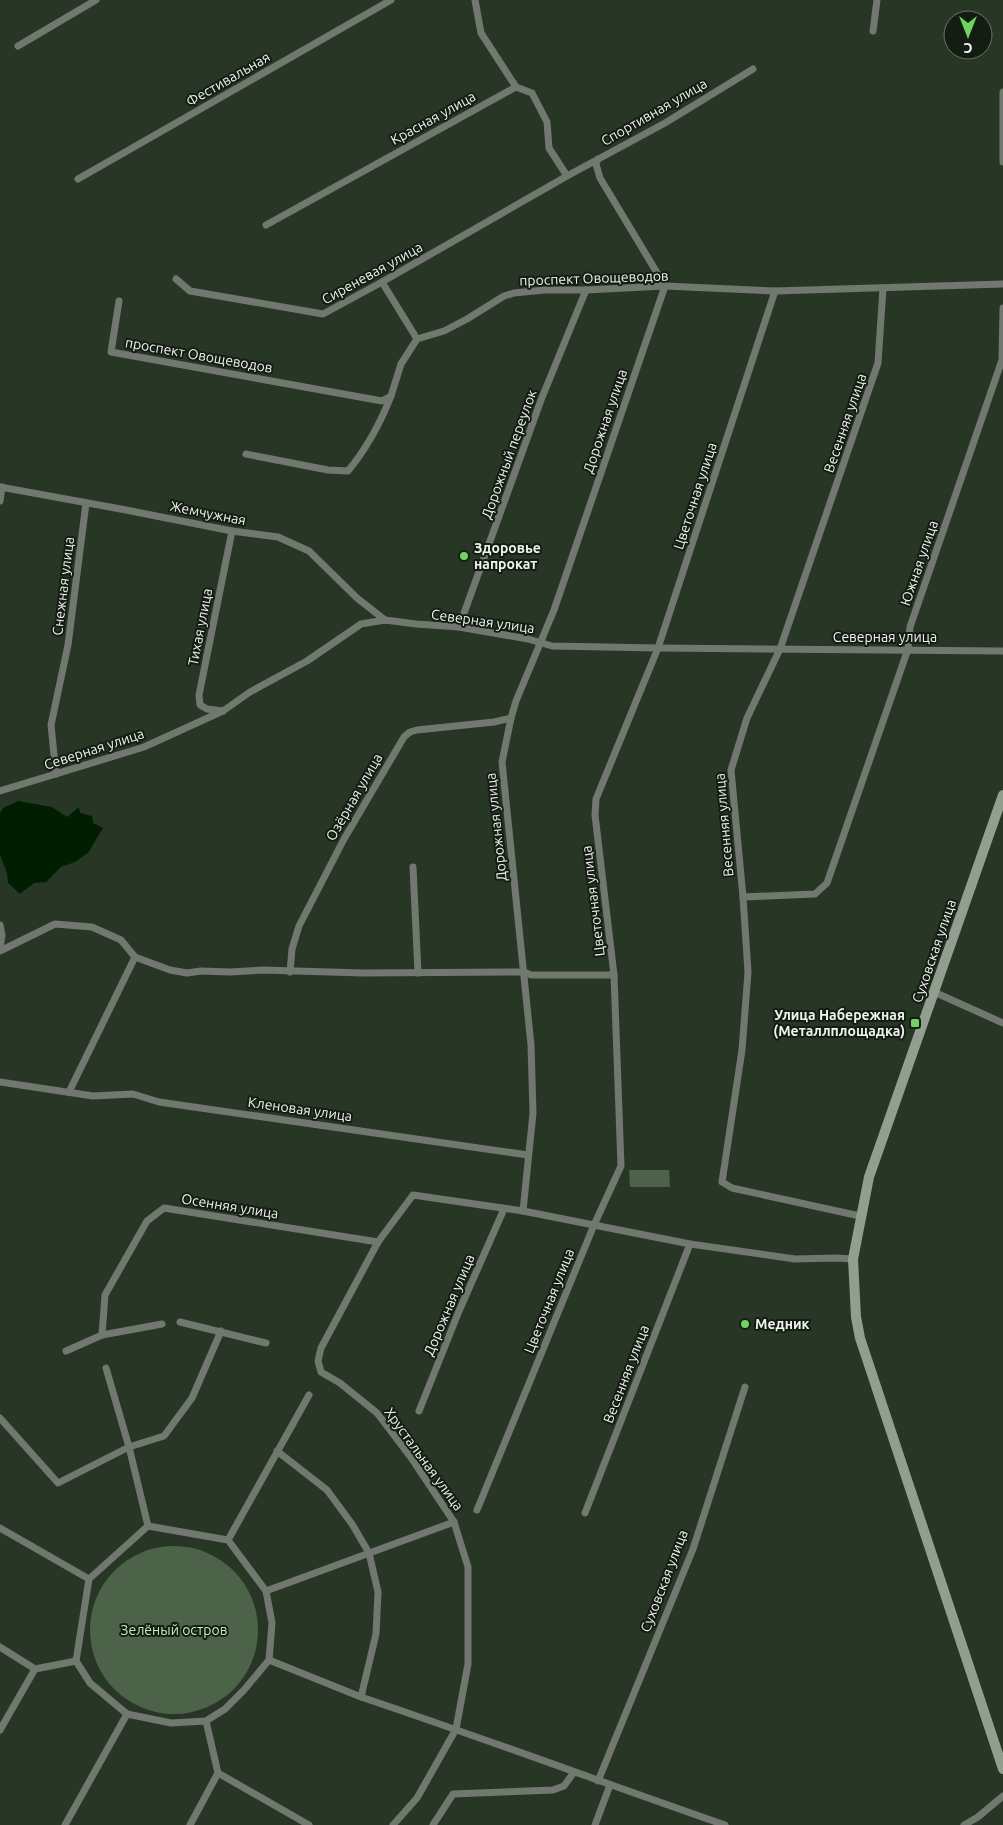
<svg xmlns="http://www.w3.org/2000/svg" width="1003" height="1825" font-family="Ubuntu,sans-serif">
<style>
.green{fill:#4c6349}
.water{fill:#011f00}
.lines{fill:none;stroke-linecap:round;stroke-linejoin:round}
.street{stroke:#70786f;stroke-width:7}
.secondary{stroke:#929f90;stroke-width:10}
.poi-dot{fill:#6fd360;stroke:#151c14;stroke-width:2}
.labels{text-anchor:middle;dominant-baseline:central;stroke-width:4;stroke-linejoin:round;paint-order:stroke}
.street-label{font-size:14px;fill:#ecf6eb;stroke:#151c14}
.poi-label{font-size:14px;font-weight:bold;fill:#ecf6eb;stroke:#151c14;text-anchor:start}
.park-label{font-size:14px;fill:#baf1b1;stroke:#151c14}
</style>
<rect width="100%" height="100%" fill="#283725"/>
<!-- green -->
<g class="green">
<polygon points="629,1170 669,1170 670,1187 630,1187"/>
<circle cx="174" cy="1630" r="84"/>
</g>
<!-- water -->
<polygon class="water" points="18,801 52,807 67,817 79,807 80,813 92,816 93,823 103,828 88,853 75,862 61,867 46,882 34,883 20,894 8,883 7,873 0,855 0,813 3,808"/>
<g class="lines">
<!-- street -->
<g class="street">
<polyline points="475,0 481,33 516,87"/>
<polyline points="873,31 877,0"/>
<polyline points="18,46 96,0"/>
<polyline points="1003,92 1003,162"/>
<polyline points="78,179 391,0"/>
<polyline points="266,225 516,87 532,93 547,122 549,148 567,176"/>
<polyline points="176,279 190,291 323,314 382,282 567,176 665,123 753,69"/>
<polyline points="382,282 417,339"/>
<polyline points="119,301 111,352 382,401 391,396 401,364 417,339 444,331 467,319 504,296 514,293 545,290 586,290 665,286 775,291 1003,284"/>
<path d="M246 454 328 470 348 471C367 448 380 424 391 396"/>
<polyline points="0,487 126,510 232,531 278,537 309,551 357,598 385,620"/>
<polyline points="0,501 2,487"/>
<polyline points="459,627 541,400 586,290"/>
<polyline points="223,711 207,709 200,705 199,695 232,531"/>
<polyline points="56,774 51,725 68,645 86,503"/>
<polyline points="0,791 144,747 223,711 250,692 307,661 361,624 385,620 416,624 459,627 528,639 552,646 658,648 1003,651"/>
<polyline points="413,867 418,973"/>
<polyline points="743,897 815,894 827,883 908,649 910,627 1002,360 1003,308"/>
<polyline points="0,925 2,935 0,948"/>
<polyline points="0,951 55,924 92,927 121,940 135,957 69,1092"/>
<polyline points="135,957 170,970 187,973 201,971 230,972 263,970 363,973 524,972 531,975 614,975"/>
<polyline points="290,972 292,949 299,926 344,839 404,737 410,732 417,730 494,722 511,718"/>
<polyline points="934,992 1003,1023"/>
<polyline points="0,1082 93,1096 133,1094 159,1102 528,1155"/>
<polyline points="523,1211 533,1113 531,1045 502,762 511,718 516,701 554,610 665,286 600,178 596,164 598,159"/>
<polyline points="860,1216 732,1188 722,1182 742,1050 748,972 743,897 731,770 747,718 780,649 878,363 883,288"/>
<polyline points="180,1322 266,1343"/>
<polyline points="102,1335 105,1295 147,1221 164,1208 378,1242"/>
<polyline points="66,1351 102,1335 162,1324"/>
<polyline points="106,1368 129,1447 148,1526"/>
<polyline points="419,1411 459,1311 504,1209"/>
<polyline points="0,1418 58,1483 129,1447 164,1436 192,1398 221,1331"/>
<polyline points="477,1510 594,1225 621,1166 614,975 595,815 596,799 658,648 775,291"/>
<polyline points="585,1513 690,1244"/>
<polygon points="148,1526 228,1540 266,1591 272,1623 269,1660 244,1690 225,1709 206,1721 171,1723 127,1714 90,1683 76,1661 89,1579"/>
<polyline points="0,1528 89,1579"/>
<polyline points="228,1540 309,1395"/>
<polyline points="266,1591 454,1522"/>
<polyline points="0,1647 35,1669 76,1661"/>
<polyline points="269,1660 361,1697 376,1634 378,1592 369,1553 352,1524 327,1490 277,1451"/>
<path d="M361 1697C483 1738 604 1783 725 1825"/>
<polyline points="0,1730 35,1669"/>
<polyline points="218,1773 309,1825"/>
<polyline points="598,1781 693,1549 745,1387"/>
<polyline points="65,1825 127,1714"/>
<polyline points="190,1825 218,1773 206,1721"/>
<polyline points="393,1825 417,1798 456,1729 468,1664 468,1567 454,1522 412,1459 377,1413 340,1383 321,1372 318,1361 321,1348 378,1242 413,1195 523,1211 690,1244 795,1259 836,1258 853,1259"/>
<polyline points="433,1825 453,1794 553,1790 564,1786 574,1772"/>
<polyline points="595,1825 610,1785"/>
<polyline points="964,1825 978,1817 1003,1796"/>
</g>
<!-- secondary -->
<polyline class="secondary" points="1003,795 869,1177 853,1259 856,1317 860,1338 1003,1769"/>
</g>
<!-- markers -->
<g class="poi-dot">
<circle cx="464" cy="556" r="5"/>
<rect x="910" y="1018" width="10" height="10" rx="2.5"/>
<circle cx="745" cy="1324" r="5"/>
</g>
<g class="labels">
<!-- street labels -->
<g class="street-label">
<text transform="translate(228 79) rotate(-30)">Фестивальная</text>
<text transform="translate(654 112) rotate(-30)">Спортивная улица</text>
<text transform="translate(433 118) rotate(-29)">Красная улица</text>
<text transform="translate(372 273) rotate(-29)">Сиреневая улица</text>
<text transform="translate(594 278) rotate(-2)">проспект Овощеводов</text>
<text transform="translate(199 355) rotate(10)">проспект Овощеводов</text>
<text transform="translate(605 421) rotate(-71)">Дорожная улица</text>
<text transform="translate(845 423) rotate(-71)">Весенняя улица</text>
<text transform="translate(509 454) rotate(-70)">Дорожный переулок</text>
<text transform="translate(695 496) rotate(-72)">Цветочная улица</text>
<text transform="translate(208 513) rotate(11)">Жемчужная</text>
<text transform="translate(919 563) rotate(-71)">Южная улица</text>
<text transform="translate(63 586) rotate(-83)">Снежная улица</text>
<text transform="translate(483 621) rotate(8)">Северная улица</text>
<text transform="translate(200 627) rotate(-79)">Тихая улица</text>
<text x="885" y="637">Северная улица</text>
<text transform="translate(94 749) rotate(-18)">Северная улица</text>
<text transform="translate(354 797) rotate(-60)">Озёрная улица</text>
<text transform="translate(724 825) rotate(-95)">Весенняя улица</text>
<text transform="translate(496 827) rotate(-96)">Дорожная улица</text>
<text transform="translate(593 901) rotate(-97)">Цветочная улица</text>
<text transform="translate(934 951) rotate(-71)">Суховская улица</text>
<text transform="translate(300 1109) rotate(8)">Кленовая улица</text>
<text transform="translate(230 1206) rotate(9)">Осенняя улица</text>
<text transform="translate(549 1301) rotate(-68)">Цветочная улица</text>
<text transform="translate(449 1305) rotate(-67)">Дорожная улица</text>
<text transform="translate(626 1374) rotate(-69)">Весенняя улица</text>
<text transform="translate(424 1459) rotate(54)">Хрустальная улица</text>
<text transform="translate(664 1581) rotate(-69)">Суховская улица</text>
</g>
<!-- poi labels -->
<g class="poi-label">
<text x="474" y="548">Здоровье<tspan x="474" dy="16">напрокат</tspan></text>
<text x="905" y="1015" text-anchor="end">Улица Набережная<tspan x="905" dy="16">(Металлплощадка)</tspan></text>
<text x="755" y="1324">Медник</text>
</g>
<!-- park labels -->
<g class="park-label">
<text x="174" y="1630">Зелёный остров</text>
</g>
</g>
<!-- north arrow -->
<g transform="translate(968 35) rotate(180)"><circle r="24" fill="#151c14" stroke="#6b736a"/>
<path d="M0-4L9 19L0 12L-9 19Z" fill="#6fd360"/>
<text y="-8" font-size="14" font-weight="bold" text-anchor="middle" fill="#ecf6eb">С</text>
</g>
</svg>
